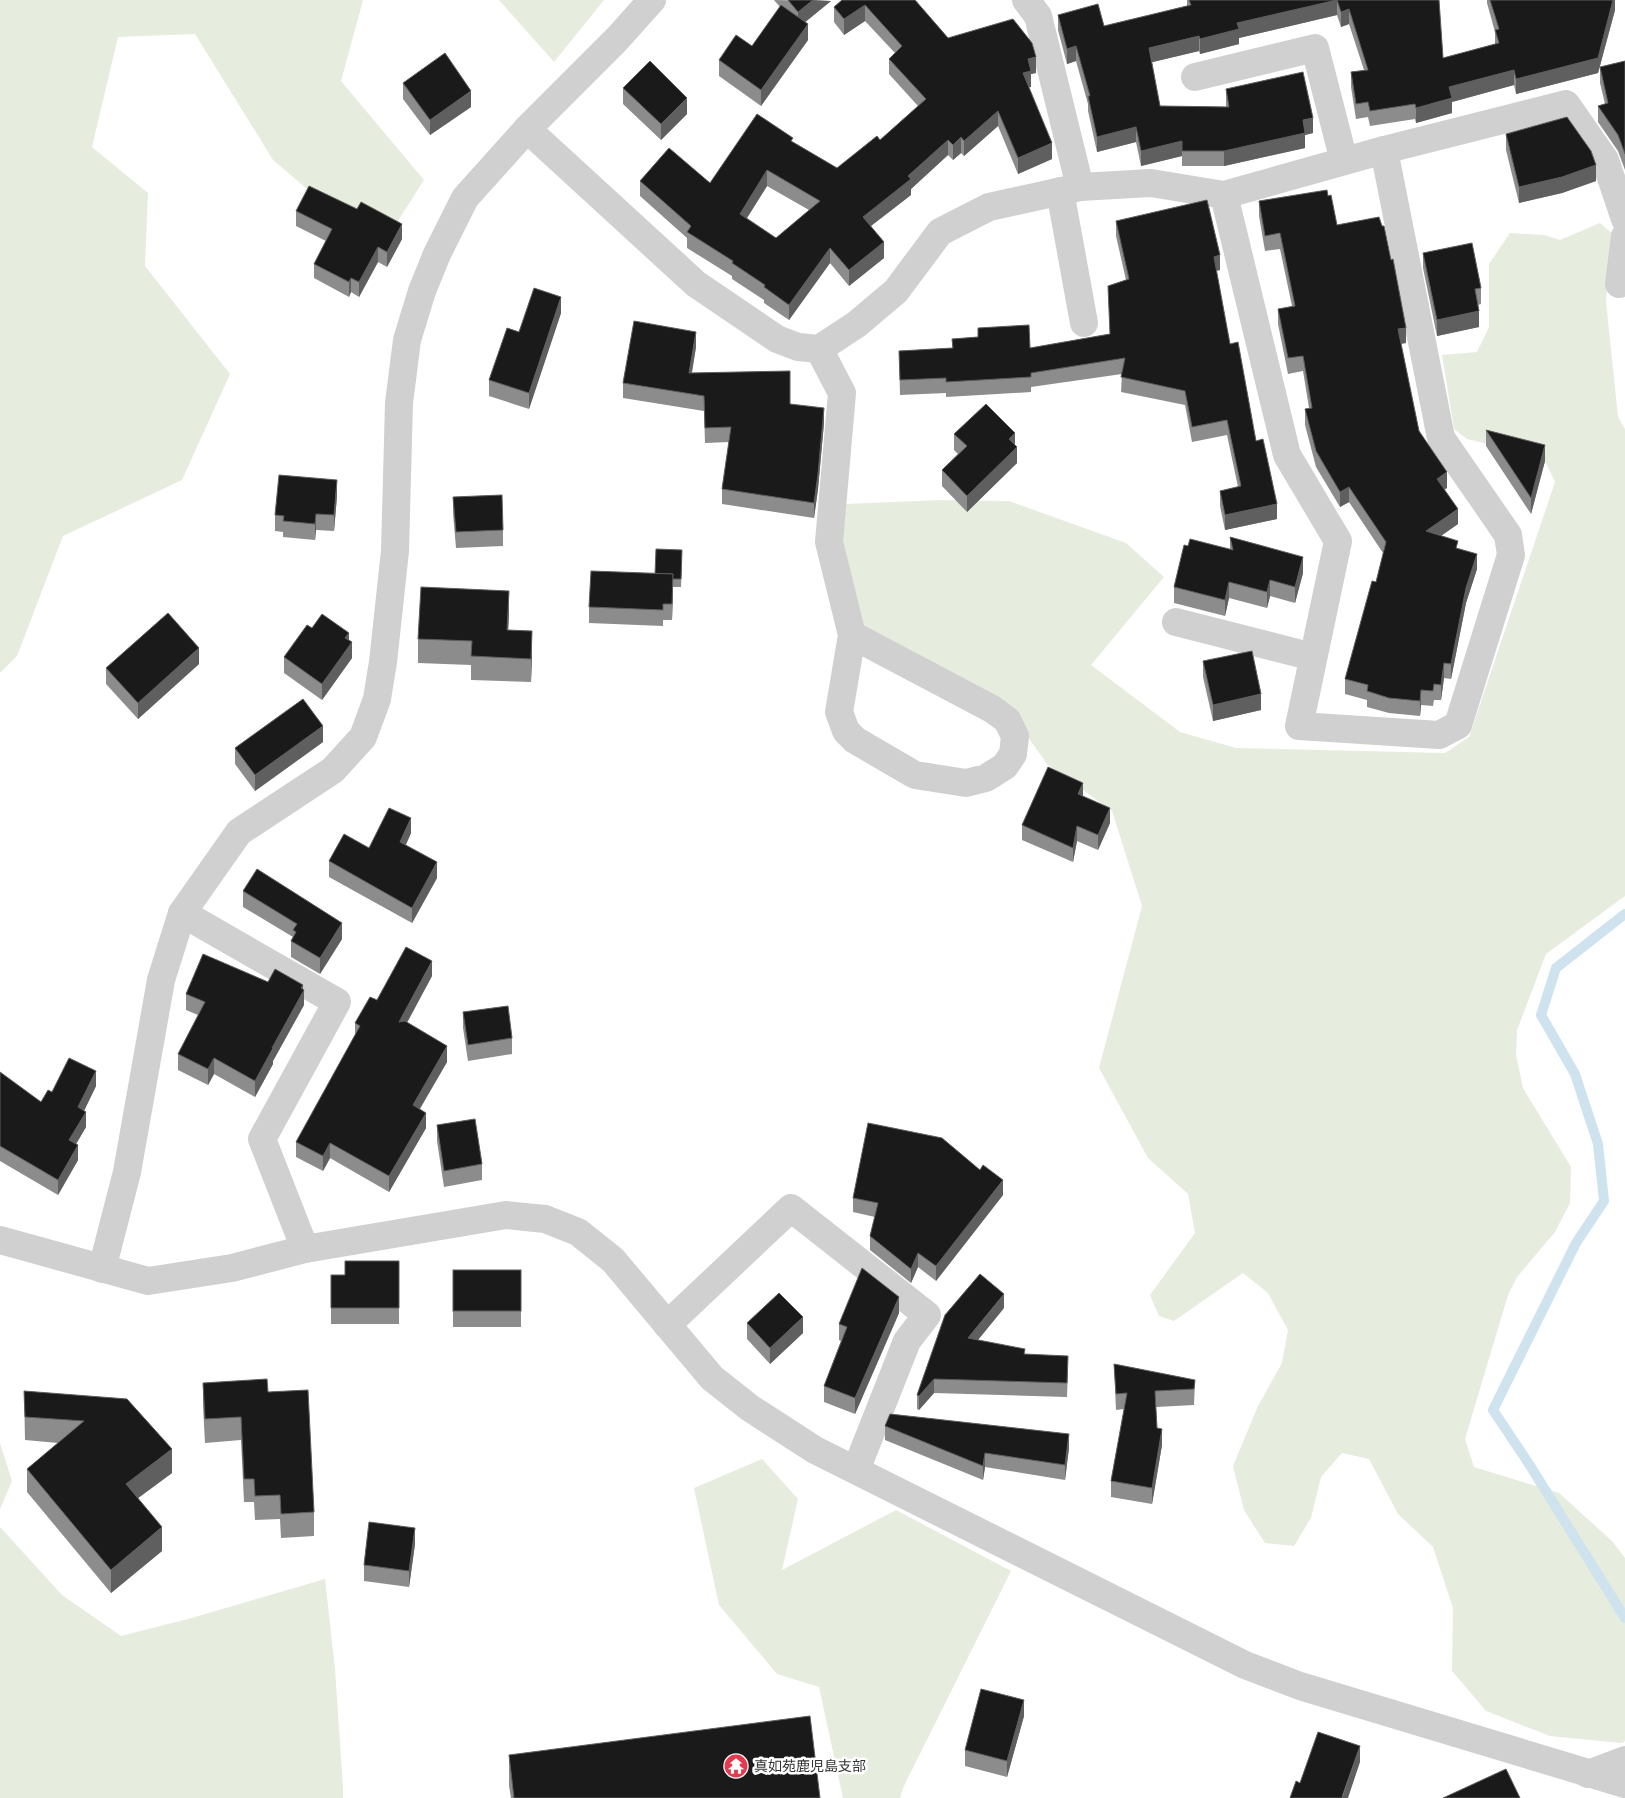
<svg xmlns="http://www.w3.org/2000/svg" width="1625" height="1798" font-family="Figtree,'Noto Sans JP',sans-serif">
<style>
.green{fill:#e6ecde}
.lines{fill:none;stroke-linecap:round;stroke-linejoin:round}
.stream{stroke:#cee3ee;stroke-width:10}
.minor{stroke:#d0d0d0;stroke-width:28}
.tertiary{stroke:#d0d0d0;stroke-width:28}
.wall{fill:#8c8c8c;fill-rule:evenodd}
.shaded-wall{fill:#5f5f5f}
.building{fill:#1a1a1a;stroke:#5f5f5f;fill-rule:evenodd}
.labels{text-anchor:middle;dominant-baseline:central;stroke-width:5;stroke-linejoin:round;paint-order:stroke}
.poi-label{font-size:14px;fill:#333;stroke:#fff;text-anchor:start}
</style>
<rect width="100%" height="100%" fill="#fff"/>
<!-- green -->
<g class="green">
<polygon points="0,0 363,0 341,81 424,180 396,224 339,216 273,160 195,34 118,37 92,147 148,193 145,266 230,374 182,480 63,536 17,656 0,673"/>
<polygon points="499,0 604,0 554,62"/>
<polygon points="1600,223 1613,234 1606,301 1618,417 1625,429 1625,896 1546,954 1517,1030 1516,1055 1523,1088 1571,1167 1570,1203 1555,1232 1517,1277 1508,1295 1465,1439 1474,1467 1559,1493 1612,1541 1625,1558 1625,1741 1621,1743 1550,1736 1486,1711 1452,1671 1453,1608 1433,1547 1398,1514 1369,1459 1342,1453 1321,1477 1311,1518 1294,1546 1265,1543 1244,1510 1233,1466 1258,1406 1282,1363 1288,1330 1268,1293 1243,1273 1174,1321 1159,1316 1150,1295 1195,1233 1188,1194 1148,1158 1099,1068 1142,906 1112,811 1047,764 1006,706 858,638 842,546 846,504 940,500 1009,501 1126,543 1164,577 1091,665 1180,732 1236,748 1445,753 1469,737 1555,482 1543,457 1467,439 1454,429 1442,355 1477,352 1489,327 1489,264 1510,233 1544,235 1560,240"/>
<polygon points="0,1443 12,1481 0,1509"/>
<polygon points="762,1459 798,1499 782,1570 896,1510 1011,1571 903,1788 900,1798 843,1798 819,1687 777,1674 719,1605 694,1488"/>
<polygon points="0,1527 62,1595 121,1636 188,1619 325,1579 335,1669 343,1787 343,1798 0,1798"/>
</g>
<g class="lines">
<!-- stream -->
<polyline class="stream" points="1625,914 1556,968 1541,1015 1575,1074 1598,1144 1604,1201 1576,1243 1493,1410 1529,1464 1625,1618"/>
<!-- minor -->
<g class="minor">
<polyline points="1026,0 1038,16 1080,187"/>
<polyline points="1195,77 1315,48 1344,161"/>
<polyline points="527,129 696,284 777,339 798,347 819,349 857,324 896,291 940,232 989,207 1080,187 1151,183 1224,195 1384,150 1566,104 1605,160 1625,219"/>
<polyline points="1060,191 1084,323"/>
<polyline points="1224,195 1287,455 1338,541 1299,726 1439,735 1458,725 1511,555 1508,535 1441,438 1384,150"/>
<polyline points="1619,284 1625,236"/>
<polyline points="819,349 842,393 829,542 852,635 839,712 846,731 855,740 915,775 966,783 986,778 1005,766 1013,754 1015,736 1007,720 992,709 852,635"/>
<polyline points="1176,622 1313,657"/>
<polyline points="182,913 337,1002 262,1139 305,1249"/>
<polyline points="667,1325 791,1208 927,1315 907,1341 856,1470"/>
<polyline points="1588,1774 1625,1760"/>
</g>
<!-- tertiary -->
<g class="tertiary">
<polyline points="0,1240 148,1281 232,1268 305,1249 506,1215 545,1219 578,1232 613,1260 712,1378 750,1408 815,1450 1245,1665 1300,1686 1625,1784"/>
<polyline points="102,1269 127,1172 161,980 182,913 239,832 333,770 363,737 377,699 383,662 395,551 399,403 407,340 422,291 437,254 465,198 527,129 617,39 652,0"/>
</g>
</g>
<!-- wall -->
<g class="wall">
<polygon points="774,0 831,1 805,22 808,40 761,106 719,76 719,60 752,46 780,7"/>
<path d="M915 0 948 38 1036 73 1031 74V87H1029L1052 159 1018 174 998 126 964 156 961 153 953 160 948 155 911 189V195L871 226 884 258 849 286 830 263 789 320 764 303V300L732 279V276L687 248V238L640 196V181L710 183 793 142 837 168 880 140 918 106 889 74V59L895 53 865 21 844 35 834 22V7ZM767 186 809 210 776 238 747 218Z"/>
<polygon points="1187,0 1439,0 1443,58 1495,44 1495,32 1487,3 1487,0 1615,0 1615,10 1598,73 1516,94 1514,85 1452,102 1452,113 1416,123 1415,119 1370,126 1368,117 1356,119 1351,87 1351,72 1364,70 1349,24 1341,27 1337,15 1239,38 1239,44 1200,54 1199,51 1152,62 1160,106 1226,107 1226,89 1313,133 1305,135 1305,148 1224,166 1182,166 1182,156 1141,166 1136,142 1097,152 1088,111 1088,104 1076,61 1067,64 1058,30 1058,15 1104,26 1187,6"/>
<polygon points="1625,61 1625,170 1618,151 1598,122 1598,106 1605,104 1600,83 1600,67"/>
<polygon points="403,83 471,107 430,135 403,99"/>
<polygon points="623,88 687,114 661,140 623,104"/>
<polygon points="1506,134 1596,181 1562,193 1519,203 1506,150"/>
<polygon points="1259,201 1337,225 1406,343 1401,344 1419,431 1447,488 1444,489 1458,524 1441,536 1458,549 1477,569 1466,603 1451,679 1444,678 1441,700 1434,700 1433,706 1421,705 1420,716 1389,713 1367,707 1367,700 1345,694 1345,679 1376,582 1383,553 1349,502 1340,507 1316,467 1305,425 1305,409 1309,408 1303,371 1288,374 1278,324 1278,309 1292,306 1280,249 1265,251 1259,216"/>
<polygon points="296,211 402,239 387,267 378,262 359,297 351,292 349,297 314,278 314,264 326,241 296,226"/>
<polygon points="1116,221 1220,270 1216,271 1230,344 1277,519 1225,530 1220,506 1220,491 1238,487 1227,435 1192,442 1185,405 1121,392 1122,374 1031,387 1031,392 946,397 946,393 900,395 899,351 952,348 952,339 978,337 978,328 1030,348 1110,334 1108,286 1126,280 1116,236"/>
<polygon points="1423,253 1481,288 1481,304 1478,305 1479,327 1437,336 1423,268"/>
<polygon points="561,313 529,409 489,396 489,380 519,332"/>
<polygon points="696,347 692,373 790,404 824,423 818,489 814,518 722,504 722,489 729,442 705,443 704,411 623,398 623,383"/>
<polygon points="1486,430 1545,461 1531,514 1486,446"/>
<polygon points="954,434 1015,445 1017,463 967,512 942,486 942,470 958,454 954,450"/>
<polygon points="337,496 334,531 316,530 315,540 283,537 283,532 275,531 275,515"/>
<polygon points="453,497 503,530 503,546 456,548 453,513"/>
<polygon points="1230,537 1303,573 1295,603 1270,596 1267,608 1229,598 1225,616 1174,603 1174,587 1188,546 1230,549"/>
<polygon points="682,559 681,587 673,587 672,620 663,620 663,626 589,623 589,607 655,574"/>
<polygon points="509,614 508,630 532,655 531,682 471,680 471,665 418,663 418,639"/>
<polygon points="312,628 349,640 352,658 322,700 284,673 284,657"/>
<polygon points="1203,661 1261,710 1213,721 1203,677"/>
<polygon points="199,664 138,719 106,684 106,668"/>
<polygon points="323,742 255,791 235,764 235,748"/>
<polygon points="1083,796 1110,823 1098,850 1077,841 1073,862 1022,840 1022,825"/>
<polygon points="411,833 406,845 437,878 412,923 329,877 329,861"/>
<polygon points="243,891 342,939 320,974 291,957 291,941 293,937 243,907"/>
<polygon points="432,976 407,1023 447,1062 420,1109 426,1128 389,1192 330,1158 323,1171 296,1157 296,1142 355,1035 355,1023 377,1000"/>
<polygon points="268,982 303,989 304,1005 273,1061 273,1064 255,1097 214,1074 208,1085 178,1070 178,1054 198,1015 186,1010 186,994"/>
<polygon points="463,1012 512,1038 512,1054 468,1061 463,1028"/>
<polygon points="0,1072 41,1102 52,1092 96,1086 84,1111 86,1127 76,1144 78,1160 58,1195 0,1161"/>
<polygon points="437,1125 482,1164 482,1180 444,1187 437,1141"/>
<polygon points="1003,1195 936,1281 918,1267 911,1283 870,1250 870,1236 875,1217 853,1212 853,1198"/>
<polygon points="399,1261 399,1324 331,1324 331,1275 345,1275"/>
<rect x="453" y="1270" width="68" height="57"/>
<polygon points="1004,1308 978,1340 1025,1354 1068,1369 1067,1397 934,1393 919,1410 917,1409 917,1395"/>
<polygon points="899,1313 855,1414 824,1402 824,1386 841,1341 839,1340 839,1324"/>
<polygon points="747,1323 803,1333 770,1364 747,1339"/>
<polygon points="1114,1364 1195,1380 1194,1405 1156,1407 1157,1428 1162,1445 1152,1504 1111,1497 1111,1481 1124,1409 1116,1410"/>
<polygon points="203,1383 268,1392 314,1512 314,1536 281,1538 280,1519 255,1520 254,1502 244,1502 241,1440 205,1443 203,1406"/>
<polygon points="24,1391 172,1449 172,1473 138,1498 162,1551 111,1593 27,1492 27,1469 58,1443 25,1440"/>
<polygon points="885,1426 1069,1448 1065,1480 985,1467 983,1480 885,1440"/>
<polygon points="415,1544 409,1587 364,1581 364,1565"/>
<polygon points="1024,1716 1007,1777 965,1766 965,1750"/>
<polygon points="509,1755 820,1798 511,1798 509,1786"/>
</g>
<!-- shaded-wall -->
<g class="shaded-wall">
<polygon points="813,0 831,1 798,28 798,12"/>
<polygon points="1337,0 1337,15 1239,38 1239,44 1200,54 1200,39 1237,23"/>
<polygon points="1613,0 1615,0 1615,10 1598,73 1516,94 1516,79"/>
<polygon points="865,5 865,21 844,35 844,19"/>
<polygon points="1349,9 1349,24 1341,27 1341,12"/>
<polygon points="808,24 808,40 761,106 761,90"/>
<polygon points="1199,36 1199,51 1149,63 1149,48"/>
<polygon points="1076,46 1076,61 1067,64 1067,49"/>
<polygon points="1036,57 1036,73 1031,74 1031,87 1023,88 1023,73 1028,59"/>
<polygon points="1514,70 1514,85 1452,102 1452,113 1416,123 1416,108 1449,87"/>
<polygon points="471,91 471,107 430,135 430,120"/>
<polygon points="687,98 687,114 661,140 661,124"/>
<polygon points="998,111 998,126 964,156 964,141"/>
<polygon points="1313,118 1313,133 1305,135 1305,148 1224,166 1224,151 1303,120"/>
<polygon points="1136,127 1136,142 1097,152 1097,137"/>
<polygon points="961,137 961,153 953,160 953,145"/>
<polygon points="948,140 948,155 911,189 911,195 863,232 863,217"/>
<polygon points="1182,141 1182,156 1141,166 1141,151"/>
<polygon points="1052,143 1052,159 1018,174 1018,158"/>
<polygon points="1596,165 1596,181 1562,193 1519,203 1519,187"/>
<polygon points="767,170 767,186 740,229 740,214"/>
<polygon points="402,224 402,239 387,267 387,252"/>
<polygon points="884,242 884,258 849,286 849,270"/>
<polygon points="378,247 378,262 359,297 359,282"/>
<polygon points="830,248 830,263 789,320 789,305"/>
<polygon points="1220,255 1220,270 1214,271 1214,257"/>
<polygon points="351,278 351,292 349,297 349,282"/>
<polygon points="561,297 561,313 529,409 529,393"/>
<polygon points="1479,311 1479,327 1437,336 1437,320"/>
<polygon points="1406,328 1406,343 1398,344 1398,329"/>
<polygon points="696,332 696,347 689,388 689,373"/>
<polygon points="824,408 824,423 818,489 814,518 814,503"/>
<polygon points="1015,433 1015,449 1017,447 1017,463 967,512 967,496 1009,439"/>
<polygon points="1545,445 1545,461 1531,514 1531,498"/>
<polygon points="1447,472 1447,488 1437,494 1437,479"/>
<polygon points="337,480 337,496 334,531 334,515"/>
<polygon points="1349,487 1349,502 1340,507 1340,492"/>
<polygon points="1277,504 1277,519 1225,530 1225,515"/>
<polygon points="1458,509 1458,524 1426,546 1426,531"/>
<polygon points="316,514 316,530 315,540 315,524"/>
<polygon points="1477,554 1477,569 1466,603 1451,679 1451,664 1466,588"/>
<polygon points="1303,557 1303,573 1295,603 1295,587"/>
<polygon points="673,574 673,590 672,620 672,604"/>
<polygon points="1270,580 1270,596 1267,608 1267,592"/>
<polygon points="1229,582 1229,598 1225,616 1225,600"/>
<polygon points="509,591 509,614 507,654 507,630"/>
<polygon points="532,631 532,655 531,682 531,659"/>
<polygon points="349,633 349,646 352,642 352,658 322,700 322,684 345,638"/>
<polygon points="199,648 199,664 138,719 138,703"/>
<polygon points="1444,663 1444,678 1441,700 1441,685"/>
<polygon points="1421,690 1421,705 1420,716 1420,701"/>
<polygon points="1261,694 1261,710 1213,721 1213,705"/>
<polygon points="323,726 323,742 255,791 255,775"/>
<polygon points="1083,783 1083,798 1078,794"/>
<polygon points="1110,808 1110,823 1098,850 1098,835"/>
<polygon points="411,818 411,833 400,857 400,842"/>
<polygon points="1077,826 1077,841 1073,862 1073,848"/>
<polygon points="437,862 437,878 412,923 412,908"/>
<polygon points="342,923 342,939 320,974 320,958"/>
<polygon points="432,961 432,976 399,1037 399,1022"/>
<polygon points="303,985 303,991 304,990 304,1005 273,1061 273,1064 255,1097 255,1081"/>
<polygon points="447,1046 447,1062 413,1120 413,1105"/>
<polygon points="214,1058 214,1074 208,1085 208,1069"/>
<polygon points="96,1071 96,1086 78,1123 78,1107"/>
<polygon points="86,1112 86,1127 69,1156 69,1140"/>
<polygon points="426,1113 426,1128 389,1192 389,1176"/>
<polygon points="330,1143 330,1158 323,1171 323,1156"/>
<polygon points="78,1145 78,1160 58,1195 58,1180"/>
<polygon points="1003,1180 1003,1195 936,1281 936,1266"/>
<polygon points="918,1253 918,1267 911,1283 911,1269"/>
<polygon points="1004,1294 1004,1308 968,1352 968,1338"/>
<polygon points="899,1297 899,1313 855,1414 855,1398"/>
<polygon points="803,1317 803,1333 770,1364 770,1348"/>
<polygon points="934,1379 934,1393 919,1410 919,1396"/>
<polygon points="1162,1429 1162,1445 1152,1504 1152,1488"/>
<polygon points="1069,1434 1069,1448 1065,1480 1065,1465"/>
<polygon points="172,1449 172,1473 126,1507 126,1484"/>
<polygon points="985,1453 985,1467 983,1480 983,1466"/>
<polygon points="162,1527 162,1551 111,1593 111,1570"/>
<polygon points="415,1528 415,1544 409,1587 409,1571"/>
<polygon points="1024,1700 1024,1716 1007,1777 1007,1761"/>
<polygon points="1360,1746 1360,1762 1348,1798 1342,1798"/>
</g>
<!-- building -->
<g class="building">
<polygon points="788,0 813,0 798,12"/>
<path d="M842 0H915L948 38 1013 19 1032 43 1036 57 1028 59 1031 71 1023 73 1052 143 1018 158 998 111 964 141 961 137 953 145 948 140 908 176 911 179 863 217 884 242 849 270 830 248 789 305 764 287 765 285 732 263 733 261 687 232 691 226 640 181 669 148 710 183 757 114 793 138 791 141 837 168 877 136 880 140 926 99 889 59 902 46 865 5 844 19 834 7ZM767 170 820 201 776 238 740 214Z"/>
<polygon points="1189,0 1439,0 1443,58 1499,43 1495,30 1499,29 1490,0 1613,0 1598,58 1516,79 1514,70 1449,87 1452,98 1416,108 1415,104 1370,111 1368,102 1356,104 1351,72 1368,70 1349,9 1341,12 1337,0 1237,23 1239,29 1200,39 1199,36 1149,48 1160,106 1229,107 1226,89 1303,72 1313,118 1303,120 1305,133 1224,151 1182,151 1182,141 1141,151 1136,127 1097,137 1088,96 1090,96 1076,46 1067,49 1058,15 1098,4 1104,26 1191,5"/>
<polygon points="781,5 808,24 761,90 719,60 736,35 752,46"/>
<polygon points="445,53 471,91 430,120 403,83"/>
<polygon points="650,61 687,98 661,124 623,88"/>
<polygon points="1625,61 1625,154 1618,135 1598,106 1608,103 1600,67"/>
<polygon points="1567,117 1591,151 1596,165 1562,177 1519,187 1506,134"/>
<polygon points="309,186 357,209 361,202 402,224 387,252 378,247 359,282 351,278 349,282 314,264 332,229 296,211"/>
<polygon points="1327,190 1328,196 1331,195 1337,225 1379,217 1382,226 1384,226 1391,260 1393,259 1406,328 1398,329 1419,431 1447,472 1437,479 1458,509 1426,531 1458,541 1456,548 1477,554 1466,588 1451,664 1444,663 1441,685 1434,684 1433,691 1421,690 1420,701 1389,698 1367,691 1368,685 1345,679 1372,581 1376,582 1386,542 1349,487 1340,492 1316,451 1305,409 1312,408 1303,356 1288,358 1278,309 1295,306 1280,233 1265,236 1259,201"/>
<polygon points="1207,200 1220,255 1214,257 1230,344 1238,342 1256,441 1263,439 1277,504 1225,515 1220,491 1241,486 1227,420 1192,427 1185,391 1121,377 1125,358 1031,373 1031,377 946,382 946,378 900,380 899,351 953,348 952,339 978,337 978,328 1029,325 1030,348 1110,334 1108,286 1129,279 1116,221"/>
<polygon points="1472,243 1481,288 1475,289 1479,311 1437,320 1423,253"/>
<polygon points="534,288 561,297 529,393 489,380 507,328 519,332"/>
<polygon points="634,321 696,332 689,373 790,371 790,404 824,408 818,474 814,503 722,489 731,427 705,428 704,396 623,383"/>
<polygon points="986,404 1015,433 1009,439 1017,447 967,496 942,470 967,446 954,434"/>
<polygon points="1486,430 1545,445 1531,498"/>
<polygon points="279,475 337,480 334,515 316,514 315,524 283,521 284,516 275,515"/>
<polygon points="502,495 503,530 456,532 453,497"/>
<polygon points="1230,537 1303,557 1295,587 1270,580 1267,592 1229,582 1225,600 1174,587 1184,545 1188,546 1190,539 1233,550"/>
<polygon points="656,549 682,550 681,579 672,579 673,574 655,574"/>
<polygon points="591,571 673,574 672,604 663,604 663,610 589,607"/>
<polygon points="421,587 509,591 507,630 532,631 531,659 471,656 472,641 418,639"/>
<polygon points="168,613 199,648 138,703 106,668"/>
<polygon points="322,614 349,633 345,638 352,642 322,684 284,657 307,625 312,628"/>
<polygon points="1252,651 1261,694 1213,705 1203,661"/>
<polygon points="303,699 323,726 255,775 235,748"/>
<polygon points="1048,767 1083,783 1078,794 1110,808 1098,835 1077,826 1073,848 1022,825"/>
<polygon points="389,808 411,818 400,842 437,862 412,908 329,861 344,834 369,848"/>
<polygon points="257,869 342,923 320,958 291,941 296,932 293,930 297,924 243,891"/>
<polygon points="406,947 432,961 399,1022 405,1021 447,1046 413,1105 426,1113 389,1176 330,1143 323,1156 296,1142 360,1026 355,1023 370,997 377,1000"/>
<polygon points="203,954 268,982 275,969 303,985 301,988 304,990 272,1048 273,1048 255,1081 214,1058 208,1069 178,1054 205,1002 186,994"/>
<polygon points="508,1006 512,1038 468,1045 463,1012"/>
<polygon points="69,1058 96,1071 78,1107 86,1112 69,1140 78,1145 58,1180 0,1146 0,1072 41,1102 48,1090 52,1092"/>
<polygon points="475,1119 482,1164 444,1171 437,1125"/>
<polygon points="868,1123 942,1138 980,1170 983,1165 1003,1180 936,1266 918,1253 911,1269 870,1236 878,1203 853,1198"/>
<polygon points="345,1261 399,1261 399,1308 331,1308 331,1275 345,1275"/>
<polygon points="862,1268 899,1297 855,1398 824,1386 847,1327 839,1324"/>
<rect x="453" y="1270" width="68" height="41"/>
<polygon points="980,1274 1004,1294 968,1338 1025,1349 1024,1354 1068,1356 1067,1383 934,1379 919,1396 917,1395 945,1315"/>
<polygon points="779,1293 803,1317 770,1348 747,1323"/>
<polygon points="1114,1364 1195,1380 1194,1389 1155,1391 1157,1428 1162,1429 1152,1488 1111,1481 1127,1393 1116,1394"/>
<polygon points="267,1379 268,1392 308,1390 314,1512 281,1514 280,1495 255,1496 254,1479 244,1479 241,1417 205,1419 203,1383"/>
<polygon points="24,1391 127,1399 172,1449 126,1484 162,1527 111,1570 27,1469 84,1421 25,1417"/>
<polygon points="890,1414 1069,1434 1065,1465 985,1453 983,1466 885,1426"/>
<polygon points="369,1522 415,1528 409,1571 364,1565"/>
<polygon points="981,1689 1024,1700 1007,1761 965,1750"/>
<polygon points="810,1716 820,1798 514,1798 509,1755"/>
<polygon points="1318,1732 1360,1746 1342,1797 1344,1798 1290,1798 1296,1781 1300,1783"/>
<polygon points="1506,1769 1520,1798 1443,1798"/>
</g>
<!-- icons -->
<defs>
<symbol id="temple-disc" viewBox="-11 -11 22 22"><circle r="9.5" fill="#e6384f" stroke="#fff"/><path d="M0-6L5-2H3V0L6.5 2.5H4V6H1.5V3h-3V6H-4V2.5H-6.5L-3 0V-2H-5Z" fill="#fff"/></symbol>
</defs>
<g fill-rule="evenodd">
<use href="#temple-disc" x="722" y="1752" width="28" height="28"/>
</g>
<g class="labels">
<!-- poi labels -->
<g class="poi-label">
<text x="754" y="1766">真如苑鹿児島支部</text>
</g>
</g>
</svg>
